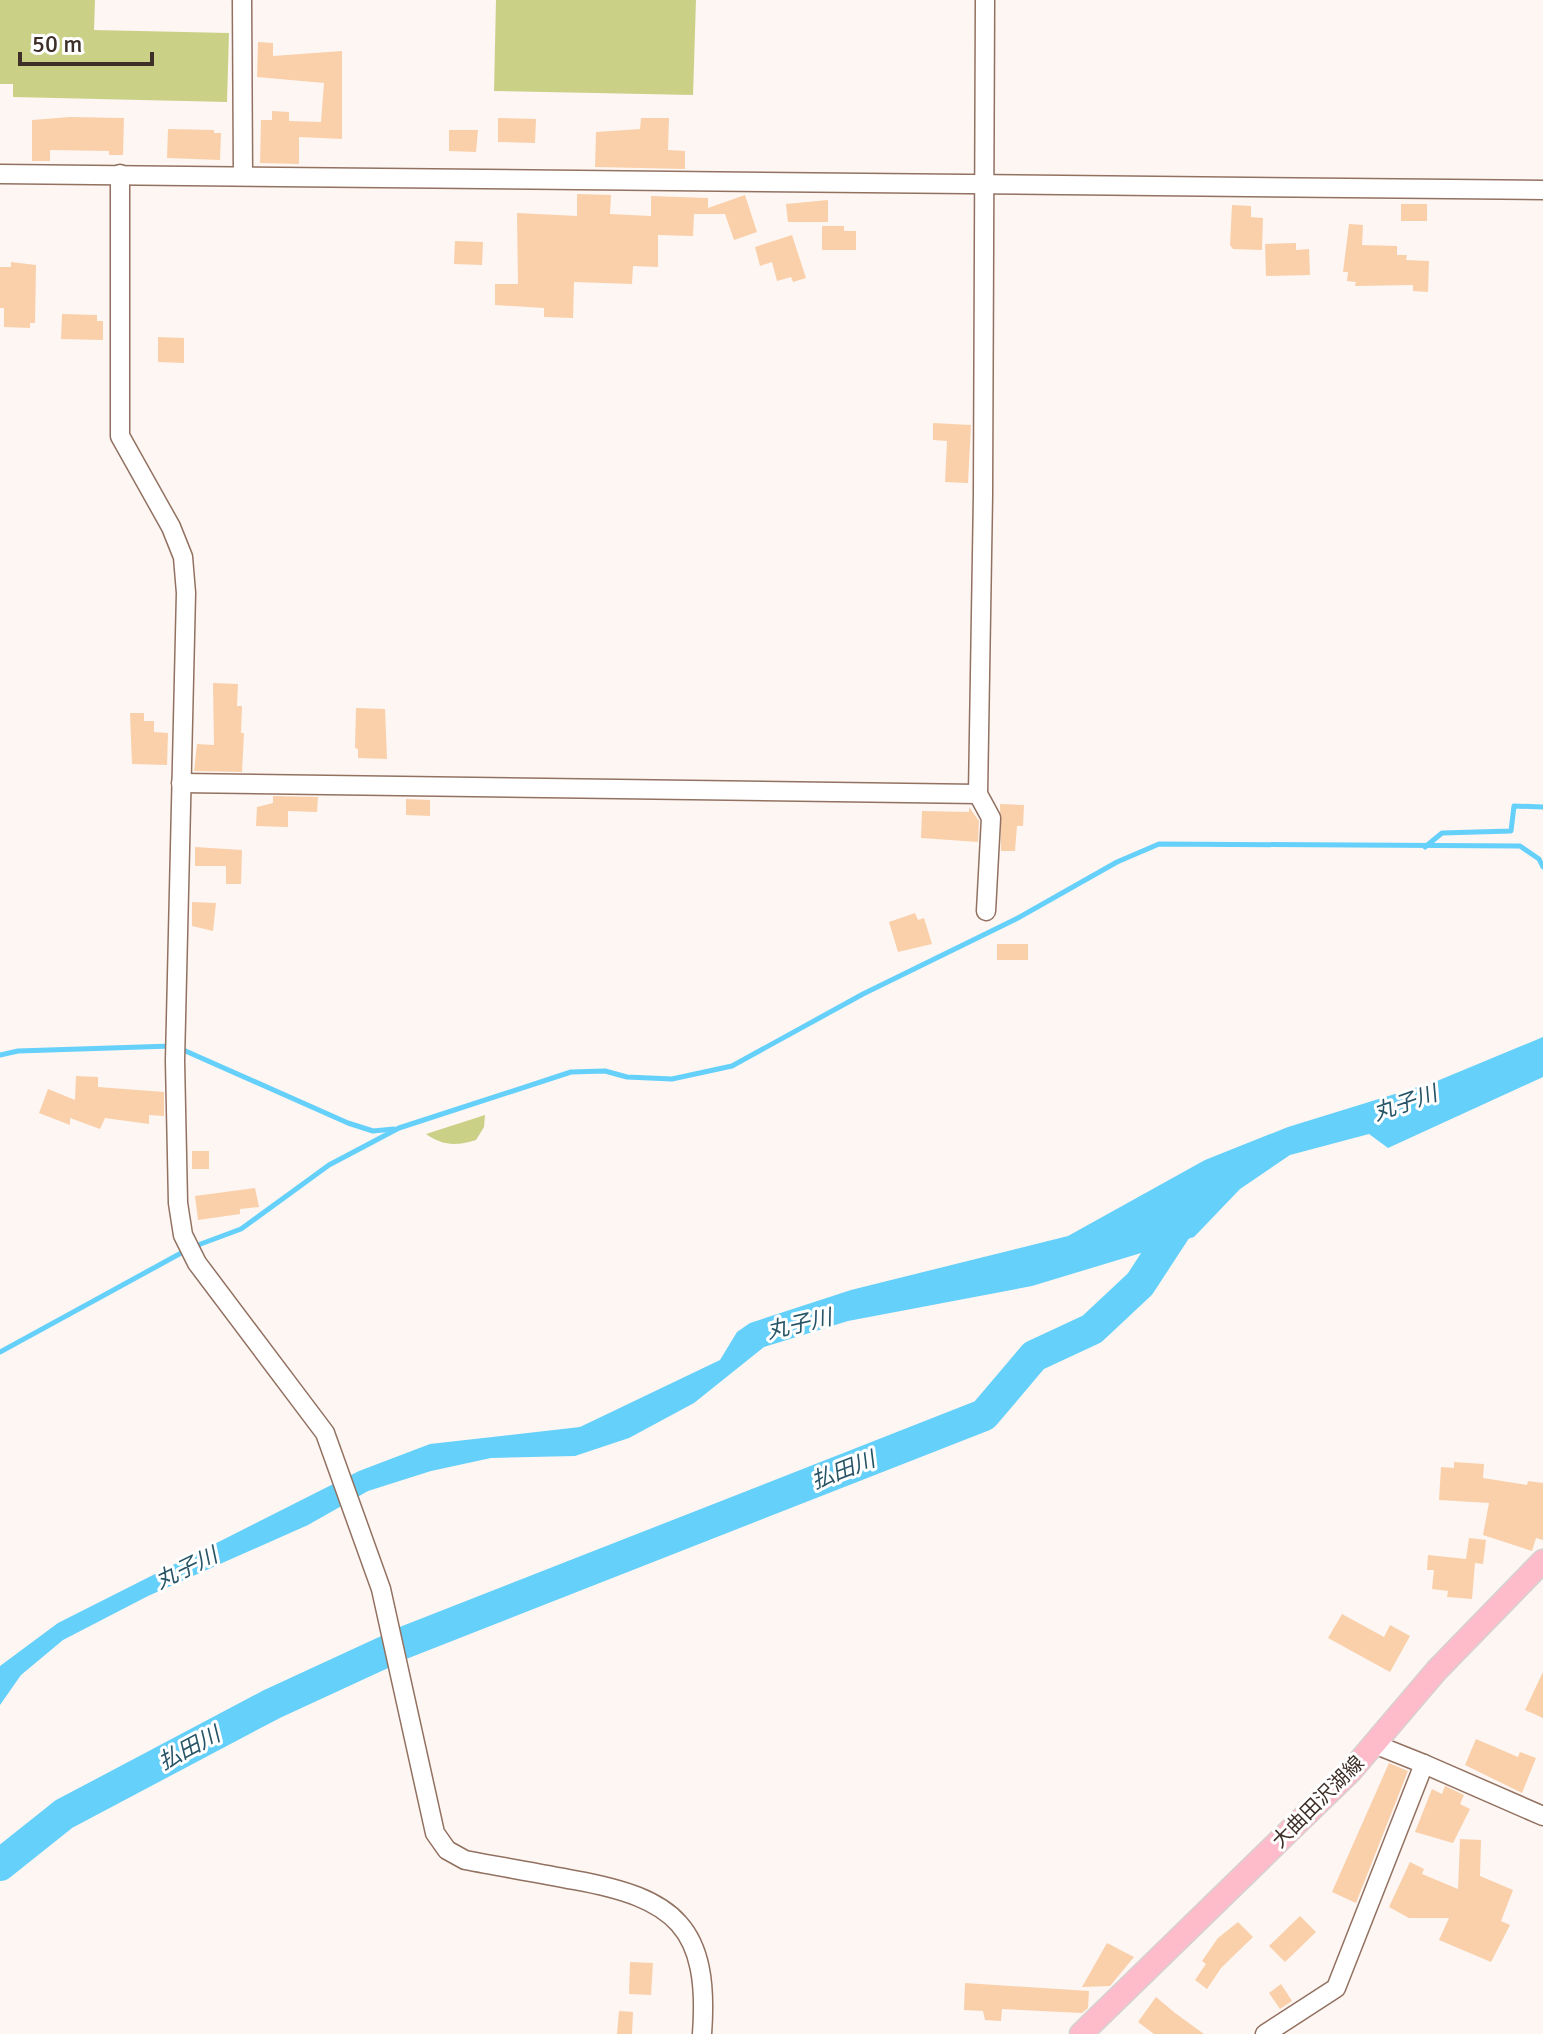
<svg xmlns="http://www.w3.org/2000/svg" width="1543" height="2034" font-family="Signika,'Noto Sans JP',sans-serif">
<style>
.green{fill:#cad187}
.water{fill:#65d0f9}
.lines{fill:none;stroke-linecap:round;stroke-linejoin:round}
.stream{stroke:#65d0f9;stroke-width:5}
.river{stroke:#65d0f9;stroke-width:32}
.building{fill:#fad0ab}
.minor-casing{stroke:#927161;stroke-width:21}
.major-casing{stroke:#d5d1d0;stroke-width:25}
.minor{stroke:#fff;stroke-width:18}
.major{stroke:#febccb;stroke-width:22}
.labels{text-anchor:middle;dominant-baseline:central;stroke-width:6;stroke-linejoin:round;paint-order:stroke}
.street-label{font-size:20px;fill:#3e3029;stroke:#fff}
.water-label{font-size:22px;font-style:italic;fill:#275466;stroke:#fff}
</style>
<rect width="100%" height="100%" fill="#fdf6f2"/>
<!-- green -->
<g class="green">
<polygon points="0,0 95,0 94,30 229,33 227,102 13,97 13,84 0,84"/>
<polygon points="496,0 696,0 693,95 494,91"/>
<path d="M485 1115 484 1127 476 1140C456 1146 443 1146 426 1134Z"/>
</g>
<!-- water -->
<polygon class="water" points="1543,1037 1543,1077 1388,1148 1369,1134 1290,1155 1240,1189 1194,1237 1032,1286 848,1321 764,1347 694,1403 629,1438 575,1456 491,1458 431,1471 368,1491 308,1525 148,1596 63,1640 21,1675 0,1705 0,1666 58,1623 359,1471 430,1444 580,1427 720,1360 737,1332 750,1323 851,1290 1068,1236 1205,1160 1288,1127 1437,1081"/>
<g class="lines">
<!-- stream -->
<g class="stream">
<polyline points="1425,847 1442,833 1511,831 1514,806 1543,807"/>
<polyline points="181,1049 348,1123 373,1131 394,1129"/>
<polyline points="0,1055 18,1051 172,1046"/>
<polyline points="198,1245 241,1229 329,1165 399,1128 571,1072 605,1071 627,1077 672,1079 732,1066 863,994 1016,919 1117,862 1159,844 1520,846 1539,859 1543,867"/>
<polyline points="0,1352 183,1252"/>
</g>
<!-- river -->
<g class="river">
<polyline points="403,1643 984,1415 1034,1356 1092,1329 1140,1284 1189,1209"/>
<polyline points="0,1865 64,1814 272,1704 389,1650"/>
</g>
</g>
<!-- building -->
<g class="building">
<polygon points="258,42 273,43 273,56 342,51 342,139 299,137 299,164 260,163 261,120 272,120 272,111 289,112 289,121 321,122 324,83 257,77"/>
<polygon points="70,117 124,118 123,155 109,155 109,151 50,150 50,161 32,161 32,120"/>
<polygon points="498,118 536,119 535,143 498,142"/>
<polygon points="641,118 669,118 668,150 685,151 685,169 595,167 596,132 640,129"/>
<polygon points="168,129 214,130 214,133 221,133 220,160 167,158"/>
<polygon points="449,130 478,130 476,152 449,151"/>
<polygon points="577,194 611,195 610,214 651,216 651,196 708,198 708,208 745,195 757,232 734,240 725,214 694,214 693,236 658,235 658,267 633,266 632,284 574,282 573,318 544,317 544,308 495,305 495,284 518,284 517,213 577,216"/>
<polygon points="828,200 828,222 788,222 786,204"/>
<rect x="1401" y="204" width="26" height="17"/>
<polygon points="1232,205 1251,206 1251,217 1263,218 1262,250 1233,249 1230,245"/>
<polygon points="1349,224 1363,225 1362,245 1397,246 1397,255 1407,255 1406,260 1429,261 1428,292 1413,291 1413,285 1355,286 1356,282 1347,281 1348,272 1343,272"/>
<polygon points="822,226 844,226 844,231 856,231 856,250 822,250"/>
<polygon points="792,235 806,278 793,282 791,277 777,281 772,262 760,266 755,247"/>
<polygon points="455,241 483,242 482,265 454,264"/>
<polygon points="1296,243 1296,250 1309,249 1310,275 1266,276 1265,244"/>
<polygon points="11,262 36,265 35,323 30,323 30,328 4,327 4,308 0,308 0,267 11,267"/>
<polygon points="62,314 97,315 97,321 103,321 103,340 61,339"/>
<polygon points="158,337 184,338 184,363 158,362"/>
<polygon points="933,423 971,425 968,483 945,482 947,441 933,440"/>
<polygon points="213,683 238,684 237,706 242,706 241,733 244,733 242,772 194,771 197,744 214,745"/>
<polygon points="356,708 385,709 387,759 358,758 358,749 355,748"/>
<polygon points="130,713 144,713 144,721 154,721 154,732 168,733 167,765 132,764"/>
<polygon points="273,796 318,797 317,812 288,811 288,827 256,826 257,807 273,803"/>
<polygon points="406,799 430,800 430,816 406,815"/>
<polygon points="1000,804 1024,805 1023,826 1017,826 1015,851 1001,851"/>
<polygon points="969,807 979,821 978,842 921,838 922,811 969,812"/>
<polygon points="195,847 242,850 241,884 226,884 226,866 195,866"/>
<polygon points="192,902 216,903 213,931 192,926"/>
<polygon points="915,913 918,920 924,918 932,944 898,952 889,922"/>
<rect x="997" y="944" width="31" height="16"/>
<polygon points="76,1076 98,1077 98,1087 164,1092 164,1116 149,1115 149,1124 105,1118 100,1129 70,1118 70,1125 39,1113 48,1089 75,1100"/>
<rect x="192" y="1151" width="17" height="18"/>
<polygon points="255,1188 259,1207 240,1209 240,1214 198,1220 195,1196"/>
<polygon points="1454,1462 1484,1464 1483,1478 1527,1485 1528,1481 1543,1483 1543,1540 1536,1538 1532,1551 1483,1535 1489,1503 1439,1500 1441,1467 1454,1468"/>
<polygon points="1469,1538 1486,1540 1483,1564 1475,1563 1472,1599 1447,1597 1448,1591 1432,1589 1434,1570 1427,1570 1428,1555 1466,1559"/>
<polygon points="1342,1614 1384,1637 1390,1625 1410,1636 1390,1672 1328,1638"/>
<polygon points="1543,1672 1543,1718 1525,1710"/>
<polygon points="1476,1739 1518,1757 1520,1752 1536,1758 1522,1793 1465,1765"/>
<polygon points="1389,1763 1408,1771 1356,1903 1332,1892"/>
<polygon points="1445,1786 1464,1795 1460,1804 1470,1809 1453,1843 1415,1832 1432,1789 1442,1794"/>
<polygon points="1460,1839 1481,1840 1480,1876 1513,1890 1501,1921 1510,1925 1491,1962 1439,1940 1449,1918 1409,1918 1389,1907 1410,1862 1424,1869 1422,1874 1458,1889"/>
<polygon points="1300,1916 1316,1932 1285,1962 1269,1946"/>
<polygon points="1238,1922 1253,1937 1221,1968 1207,1989 1195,1980 1206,1964 1202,1961 1218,1938"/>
<polygon points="1107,1943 1134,1957 1110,1986 1082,1987"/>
<polygon points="630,1962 653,1963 651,1995 629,1994"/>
<polygon points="965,1983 1089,1991 1088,2008 1082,2013 1002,2009 1001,2021 985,2020 983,2011 964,2010"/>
<polygon points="1281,1984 1292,2001 1280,2009 1269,1993"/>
<polygon points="1156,1997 1175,2013 1204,2034 1154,2034 1138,2022"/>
<polygon points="619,2011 633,2012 632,2034 617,2034"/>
</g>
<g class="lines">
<defs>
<g id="minor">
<polyline points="242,0 243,176"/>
<polyline points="985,0 983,495 978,794 991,818 986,911"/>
<polyline points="0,174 1543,190"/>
<path d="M120 174V436L171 527 183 557 186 593 175 1061 178 1203 183 1235 197 1263 325 1433 381 1589 435 1833 447 1850 465 1860C502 1867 538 1873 574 1880 675 1898 710 1927 702 2034"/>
<polyline points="181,783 978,794"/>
<polyline points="1424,1764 1543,1816"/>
<polyline points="1265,2034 1336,1988 1424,1764 1374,1744"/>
</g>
<polyline id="major" points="1081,2034 1351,1771 1437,1670 1543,1561"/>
</defs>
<!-- minor casing -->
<use href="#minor" class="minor-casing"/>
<!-- major casing -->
<use href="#major" class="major-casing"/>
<!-- minor -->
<use href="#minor" class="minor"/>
<!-- major -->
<use href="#major" class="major"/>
</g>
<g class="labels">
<!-- street labels -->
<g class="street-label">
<text transform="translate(1318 1802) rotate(-45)">大曲田沢湖線</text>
</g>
<!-- water labels -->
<g class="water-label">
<text transform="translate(1405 1103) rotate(-19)">丸子川</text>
<text transform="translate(799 1324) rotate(-13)">丸子川</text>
<text transform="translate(843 1470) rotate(-21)">払田川</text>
<text transform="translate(186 1568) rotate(-26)">丸子川</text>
<text transform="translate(189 1748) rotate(-28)">払田川</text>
</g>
</g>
<!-- scale -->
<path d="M20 52v12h132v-12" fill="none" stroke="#3e3029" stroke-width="4"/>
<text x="32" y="52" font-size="24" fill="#3e3029" stroke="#ffffff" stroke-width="6" paint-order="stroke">50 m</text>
</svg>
